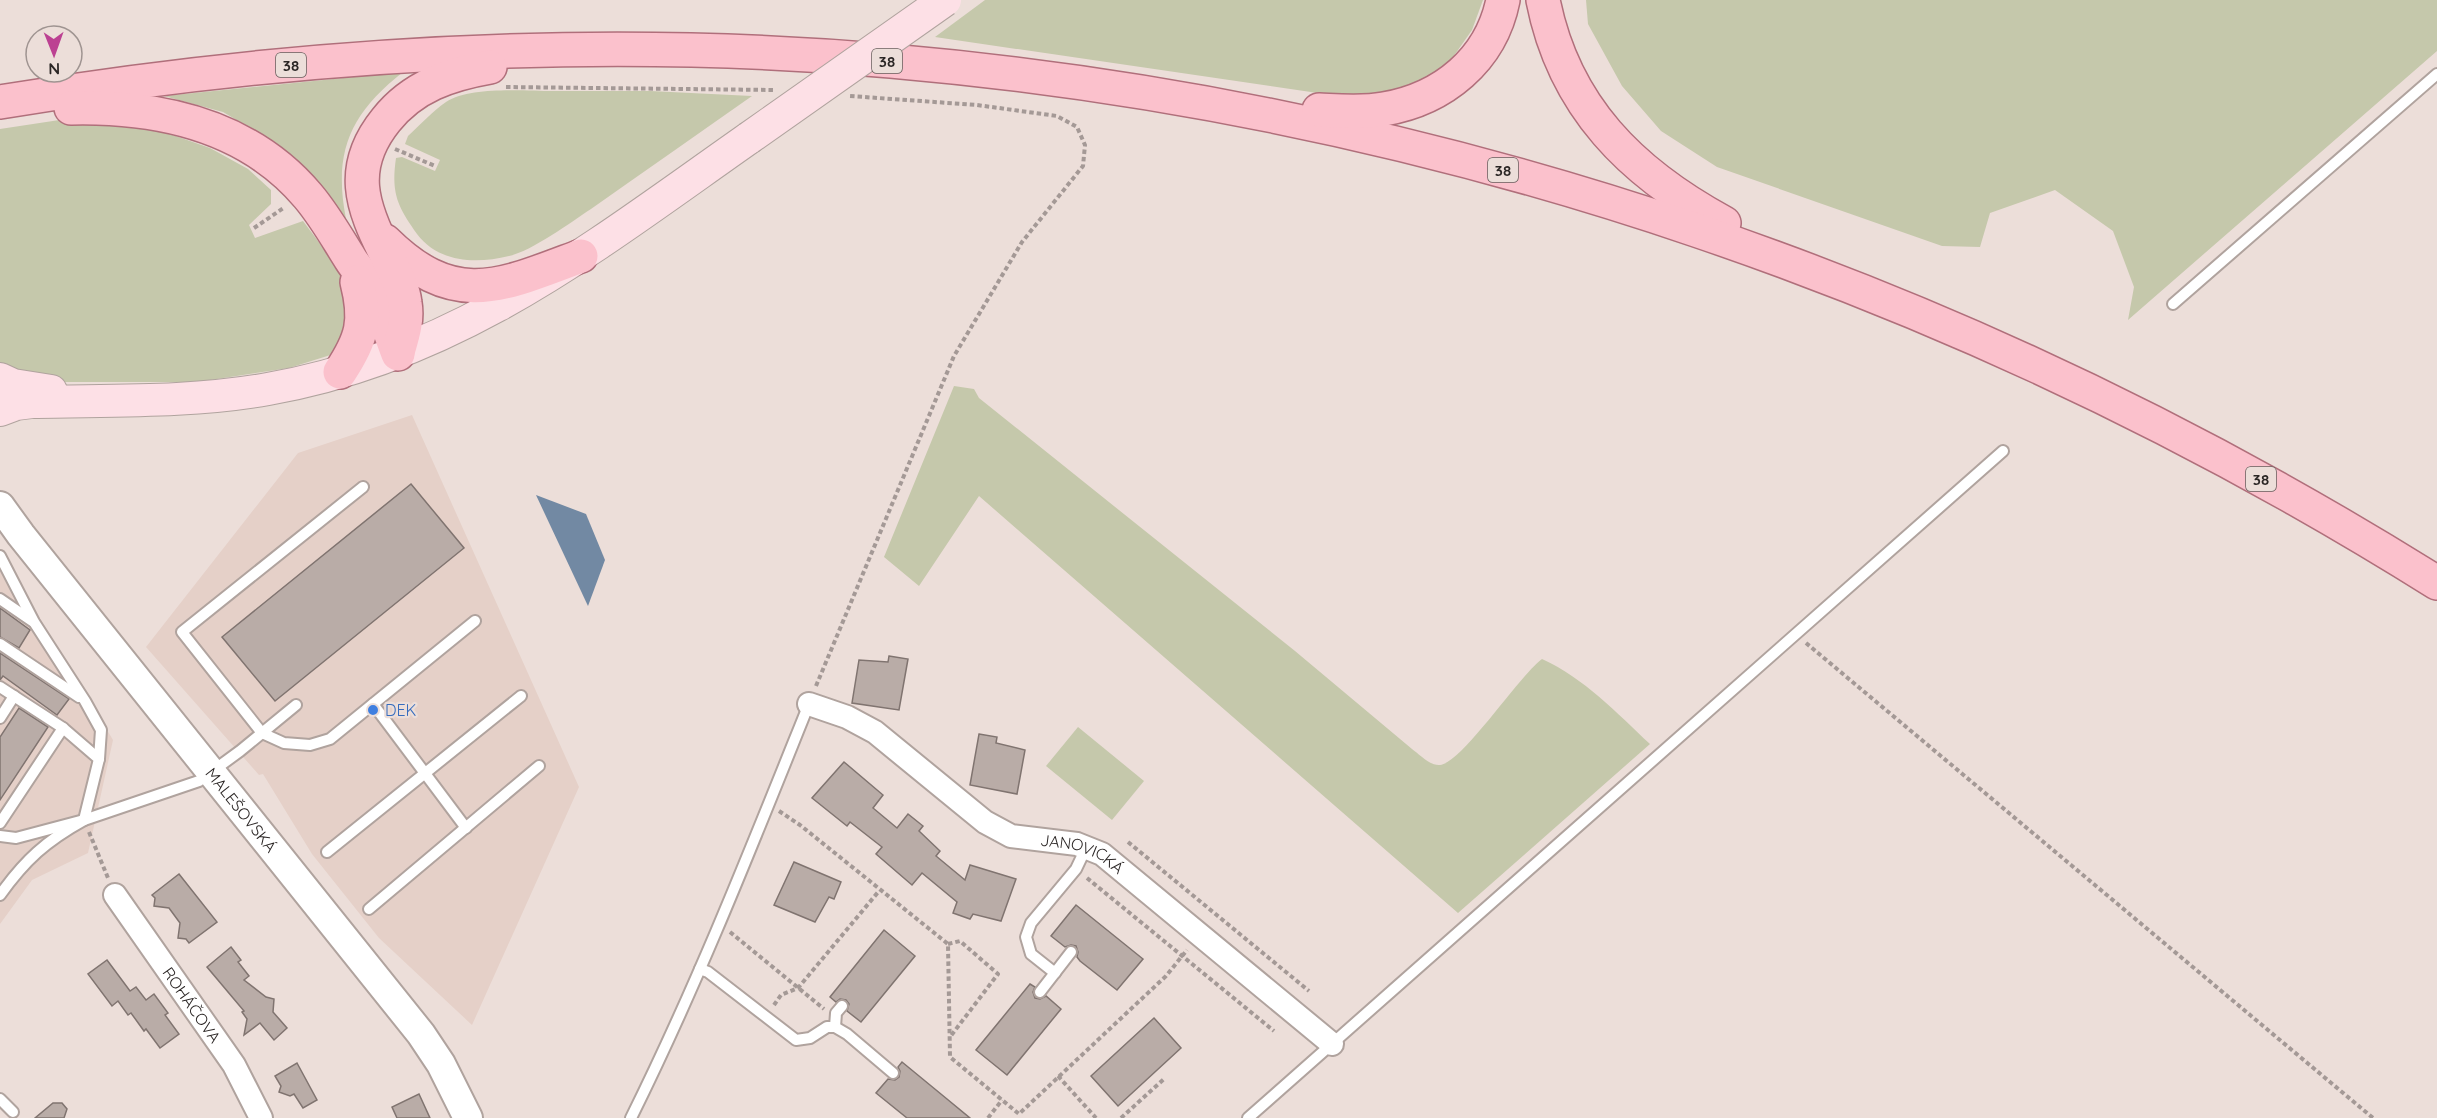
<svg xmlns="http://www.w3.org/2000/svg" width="2437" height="1118" font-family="Quicksand,sans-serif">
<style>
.built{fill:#e5d0c8}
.green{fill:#c5c8ab}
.water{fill:#7289a3}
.building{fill:#b9aca7;stroke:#807470;stroke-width:1.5}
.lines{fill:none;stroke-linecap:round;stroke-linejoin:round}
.service-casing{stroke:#b0a39e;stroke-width:14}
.minor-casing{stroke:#b0a39e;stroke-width:26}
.tertiary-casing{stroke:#b0a39e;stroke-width:32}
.secondary-casing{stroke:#b0a39e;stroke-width:34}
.primary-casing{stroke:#b06f7b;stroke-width:36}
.path{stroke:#a49996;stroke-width:4;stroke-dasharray:4.5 3;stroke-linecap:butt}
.service{stroke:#fff;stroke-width:10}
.minor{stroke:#fff;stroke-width:22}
.tertiary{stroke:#fff;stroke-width:28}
.secondary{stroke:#fde0e6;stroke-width:32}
.primary{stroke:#fbc1cc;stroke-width:33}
.secondary-bridge-casing{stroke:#b0a39e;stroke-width:34;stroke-linecap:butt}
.secondary-bridge{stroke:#fde0e6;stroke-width:32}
.shop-dot{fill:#3f7fe0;stroke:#ecded9;stroke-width:2}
.labels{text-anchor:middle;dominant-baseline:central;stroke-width:4.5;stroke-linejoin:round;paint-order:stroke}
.shield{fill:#ecded9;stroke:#655d5b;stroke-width:1.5}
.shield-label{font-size:15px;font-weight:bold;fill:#2b2625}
.shop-label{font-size:16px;fill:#366cbe;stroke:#ecded9;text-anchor:start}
.street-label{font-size:16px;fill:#2b2625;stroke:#ecded9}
</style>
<rect width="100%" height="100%" fill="#ecded9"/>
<!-- built -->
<g class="built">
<polygon points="412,415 579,787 472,1025 379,938 312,854 263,774 259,775 146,647 298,453"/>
<polygon points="0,571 32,605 113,740 88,853 32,880 0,924"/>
</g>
<!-- green -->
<g class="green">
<polygon points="985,0 1483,0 1472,30 1451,60 1418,86 1379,95 1338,96 935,37"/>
<polygon points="1586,0 2437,0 2437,51 2128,320 2134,287 2113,231 2055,190 1990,213 1980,247 1942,246 1717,167 1661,131 1622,86 1588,24"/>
<path d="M403 72C350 114 333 152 346 219L310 174 264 136 223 112 164 96Z"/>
<path d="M553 91H650L752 96C699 133 645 171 591 209 571 222 532 251 509 256 476 264 439 263 417 234 397 206 391 193 396 158L402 157 435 171 440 160 405 144 408 136C420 125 433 111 446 102 471 86 524 91 553 91Z"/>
<polygon points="66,119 144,125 210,148 248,169 271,190 271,204 249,225 255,238 303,221 342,273 352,320 340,352 289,368 197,382 49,382 0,369 0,129"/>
<path d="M954 386 974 389 979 398 1295 651 1412 749C1419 754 1430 766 1440 765 1463 762 1518 677 1542 659 1584 678 1617 713 1650 744L1458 913 979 496 919 586 884 557Z"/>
<polygon points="1078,727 1144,781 1112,820 1046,766"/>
</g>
<!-- water -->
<polygon class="water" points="536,495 586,514 605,560 588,606"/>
<!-- building -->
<g class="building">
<polygon points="411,484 464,548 275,701 222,637"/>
<polygon points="0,608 30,630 19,648 0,637"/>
<polygon points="0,653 69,699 57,715 3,676 0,680"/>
<polygon points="889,656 908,659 899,710 852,703 859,660 888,662"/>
<polygon points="19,708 48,727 0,800 0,737"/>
<polygon points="979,734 997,737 996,743 1025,750 1017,794 970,785"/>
<polygon points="844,762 883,795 873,808 897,828 908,814 923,826 919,831 940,851 936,856 965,880 970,865 1016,879 1001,921 973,914 970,919 953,913 957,902 922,873 912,885 876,854 882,847 850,822 847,826 812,798"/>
<polygon points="794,862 841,882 834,899 829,897 815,922 774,905"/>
<polygon points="179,874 217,922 189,943 186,939 178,938 180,923 169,908 154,906 155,898 152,895"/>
<polygon points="1076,905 1143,959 1117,990 1080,961 1077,957 1078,952 1076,946 1071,945 1065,947 1051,936"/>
<polygon points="884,930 915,956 861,1022 847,1011 849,1004 846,1000 840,999 836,1002 830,997"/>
<polygon points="231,947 241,960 238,962 249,976 244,980 266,997 274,999 273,1012 287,1028 274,1040 260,1023 244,1035 247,1019 242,1012 244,1011 207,967"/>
<polygon points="107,960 130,991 136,987 146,1000 154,994 168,1013 165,1015 179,1034 160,1048 146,1029 144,1031 131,1013 128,1015 118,1001 112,1006 88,974"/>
<polygon points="1030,984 1035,987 1033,992 1035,998 1040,999 1046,996 1061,1009 1007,1075 976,1050"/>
<polygon points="1154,1018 1181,1048 1118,1106 1091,1076"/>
<polygon points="902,1062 947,1099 970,1118 907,1118 876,1093 888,1079 895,1080 899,1077 900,1071 898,1067"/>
<polygon points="297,1063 317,1100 303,1108 294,1094 290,1096 279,1092 281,1086 275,1076"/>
<polygon points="419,1094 430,1118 397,1118 392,1107"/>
<polygon points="53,1103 62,1103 67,1109 64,1118 35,1118"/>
</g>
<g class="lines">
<defs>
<g id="service">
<polyline points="2173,304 2437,74"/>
<polyline points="363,487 182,632 262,733 284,743 310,745 330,739 475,621"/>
<polyline points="0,556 34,622 85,701 101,730 99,759"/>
<polyline points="0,599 32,621"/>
<polyline points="0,644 79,697"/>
<path d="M0 687 63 728 99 759 84 820C46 841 25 860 0 895"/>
<polyline points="373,704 466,828"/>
<polyline points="0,718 14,696"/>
<polyline points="0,823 63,728"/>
<polyline points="0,836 16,838 84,820 199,781 240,751 296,705"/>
<polyline points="327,852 521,696"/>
<polyline points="369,909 539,766"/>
<polyline points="700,969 708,972 796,1040 810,1038 827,1027 835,1027 847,1034 893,1073"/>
<polyline points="1055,973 1031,954 1026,937 1031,923 1076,869 1086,848"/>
<polyline points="1040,992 1071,952"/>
<polyline points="835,1027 836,1013 842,1006"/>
<polyline points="0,1099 13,1112"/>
<path d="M631 1118C698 983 753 843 809 704"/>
<polyline points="1248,1118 2003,451"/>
</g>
<g id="minor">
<path id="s1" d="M809 704 847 717 875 732 985 822 1011 836 1077 844 1102 854 1332 1044"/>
<path id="s2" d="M115 895 234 1065 261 1118"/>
</g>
<g id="tertiary">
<path id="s3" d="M0 506 21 535 421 1034 441 1064 468 1118"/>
</g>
<g id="secondary">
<polyline points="0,379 13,385 51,391"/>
<path d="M0 410 16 404 32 402C111 400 190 403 268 389 458 356 595 246 749 138"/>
</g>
<g id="primary">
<path d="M1543 0C1564 107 1632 173 1724 223"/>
<path d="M0 102C293 54 594 35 891 61 1443 109 1968 289 2437 583"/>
<path d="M71 108C159 106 248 125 308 196 325 216 337 238 351 260 356 268 363 275 367 282 381 304 389 330 398 354"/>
<path d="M1319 110C1341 111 1363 113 1384 109 1443 99 1491 60 1503 0"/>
<path d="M385 241C455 310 501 286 581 256"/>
<path d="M398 352C403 335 408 320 405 303 403 286 394 271 387 256 361 206 348 167 386 120 413 86 450 74 490 67"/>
<path d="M340 372C362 339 367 321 357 282"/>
</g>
</defs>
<!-- service casing -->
<use href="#service" class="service-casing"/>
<!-- minor casing -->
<use href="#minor" class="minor-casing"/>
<!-- tertiary casing -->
<use href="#tertiary" class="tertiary-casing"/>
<!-- secondary casing -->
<use href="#secondary" class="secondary-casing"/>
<!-- primary casing -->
<use href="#primary" class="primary-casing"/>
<!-- path -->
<g class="path">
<polyline points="506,87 774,90"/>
<polyline points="395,149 435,166"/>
<polyline points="254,228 285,207"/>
<polyline points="1806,643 2373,1118"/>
<polyline points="816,686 954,356 1022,242 1083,166 1085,145 1077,127 1057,116 977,105 850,96"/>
<polyline points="779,811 800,825 948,944 950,1057 1019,1114 1166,976 1187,950"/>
<polyline points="89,832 108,878"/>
<polyline points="1128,842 1309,991"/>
<polyline points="1087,878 1274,1031"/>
<polyline points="730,932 824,1009"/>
<polyline points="948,944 960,941 998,974 950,1037"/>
<polyline points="774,1005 781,995 798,988 879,891"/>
<polyline points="1058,1076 1096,1118"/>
<polyline points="988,1118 1002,1100"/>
<polyline points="1121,1118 1165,1078"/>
</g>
<!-- service -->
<use href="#service" class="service"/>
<!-- minor -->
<use href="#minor" class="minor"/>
<!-- tertiary -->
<use href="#tertiary" class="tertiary"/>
<!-- secondary -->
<use href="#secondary" class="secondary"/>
<!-- primary -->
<use href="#primary" class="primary"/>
<defs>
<polyline id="secondary-bridge" points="749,138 945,0"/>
</defs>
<!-- secondary-bridge casing -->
<use href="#secondary-bridge" class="secondary-bridge-casing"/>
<!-- secondary-bridge -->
<use href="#secondary-bridge" class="secondary-bridge"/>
</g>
<!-- markers -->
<circle class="shop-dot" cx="373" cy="710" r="6"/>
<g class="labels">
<!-- shield labels -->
<g class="shield">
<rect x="872" y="49" width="30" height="24" rx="4.5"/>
<rect x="276" y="53" width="30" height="24" rx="4.5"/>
<rect x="1488" y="158" width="30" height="24" rx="4.5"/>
<rect x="2246" y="467" width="30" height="24" rx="4.5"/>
</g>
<g class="shield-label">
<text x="887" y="61">38</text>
<text x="291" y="65">38</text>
<text x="1503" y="170">38</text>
<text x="2261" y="479">38</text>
</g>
<!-- shop labels -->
<g class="shop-label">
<text x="385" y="710">DEK</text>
</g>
<!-- street labels -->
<g class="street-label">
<text stroke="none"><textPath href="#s3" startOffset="388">MALEŠOVSKÁ</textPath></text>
<text stroke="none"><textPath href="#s1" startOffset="318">JANOVICKÁ</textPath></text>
<text stroke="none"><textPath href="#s2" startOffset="134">ROHÁČOVA</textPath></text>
</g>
</g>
<!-- north arrow -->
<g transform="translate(54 54) rotate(179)"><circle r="28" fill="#ecded9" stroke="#9f9491" stroke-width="1.5"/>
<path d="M0-4.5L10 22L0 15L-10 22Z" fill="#bc4192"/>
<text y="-9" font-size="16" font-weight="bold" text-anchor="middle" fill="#2b2625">N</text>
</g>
</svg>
